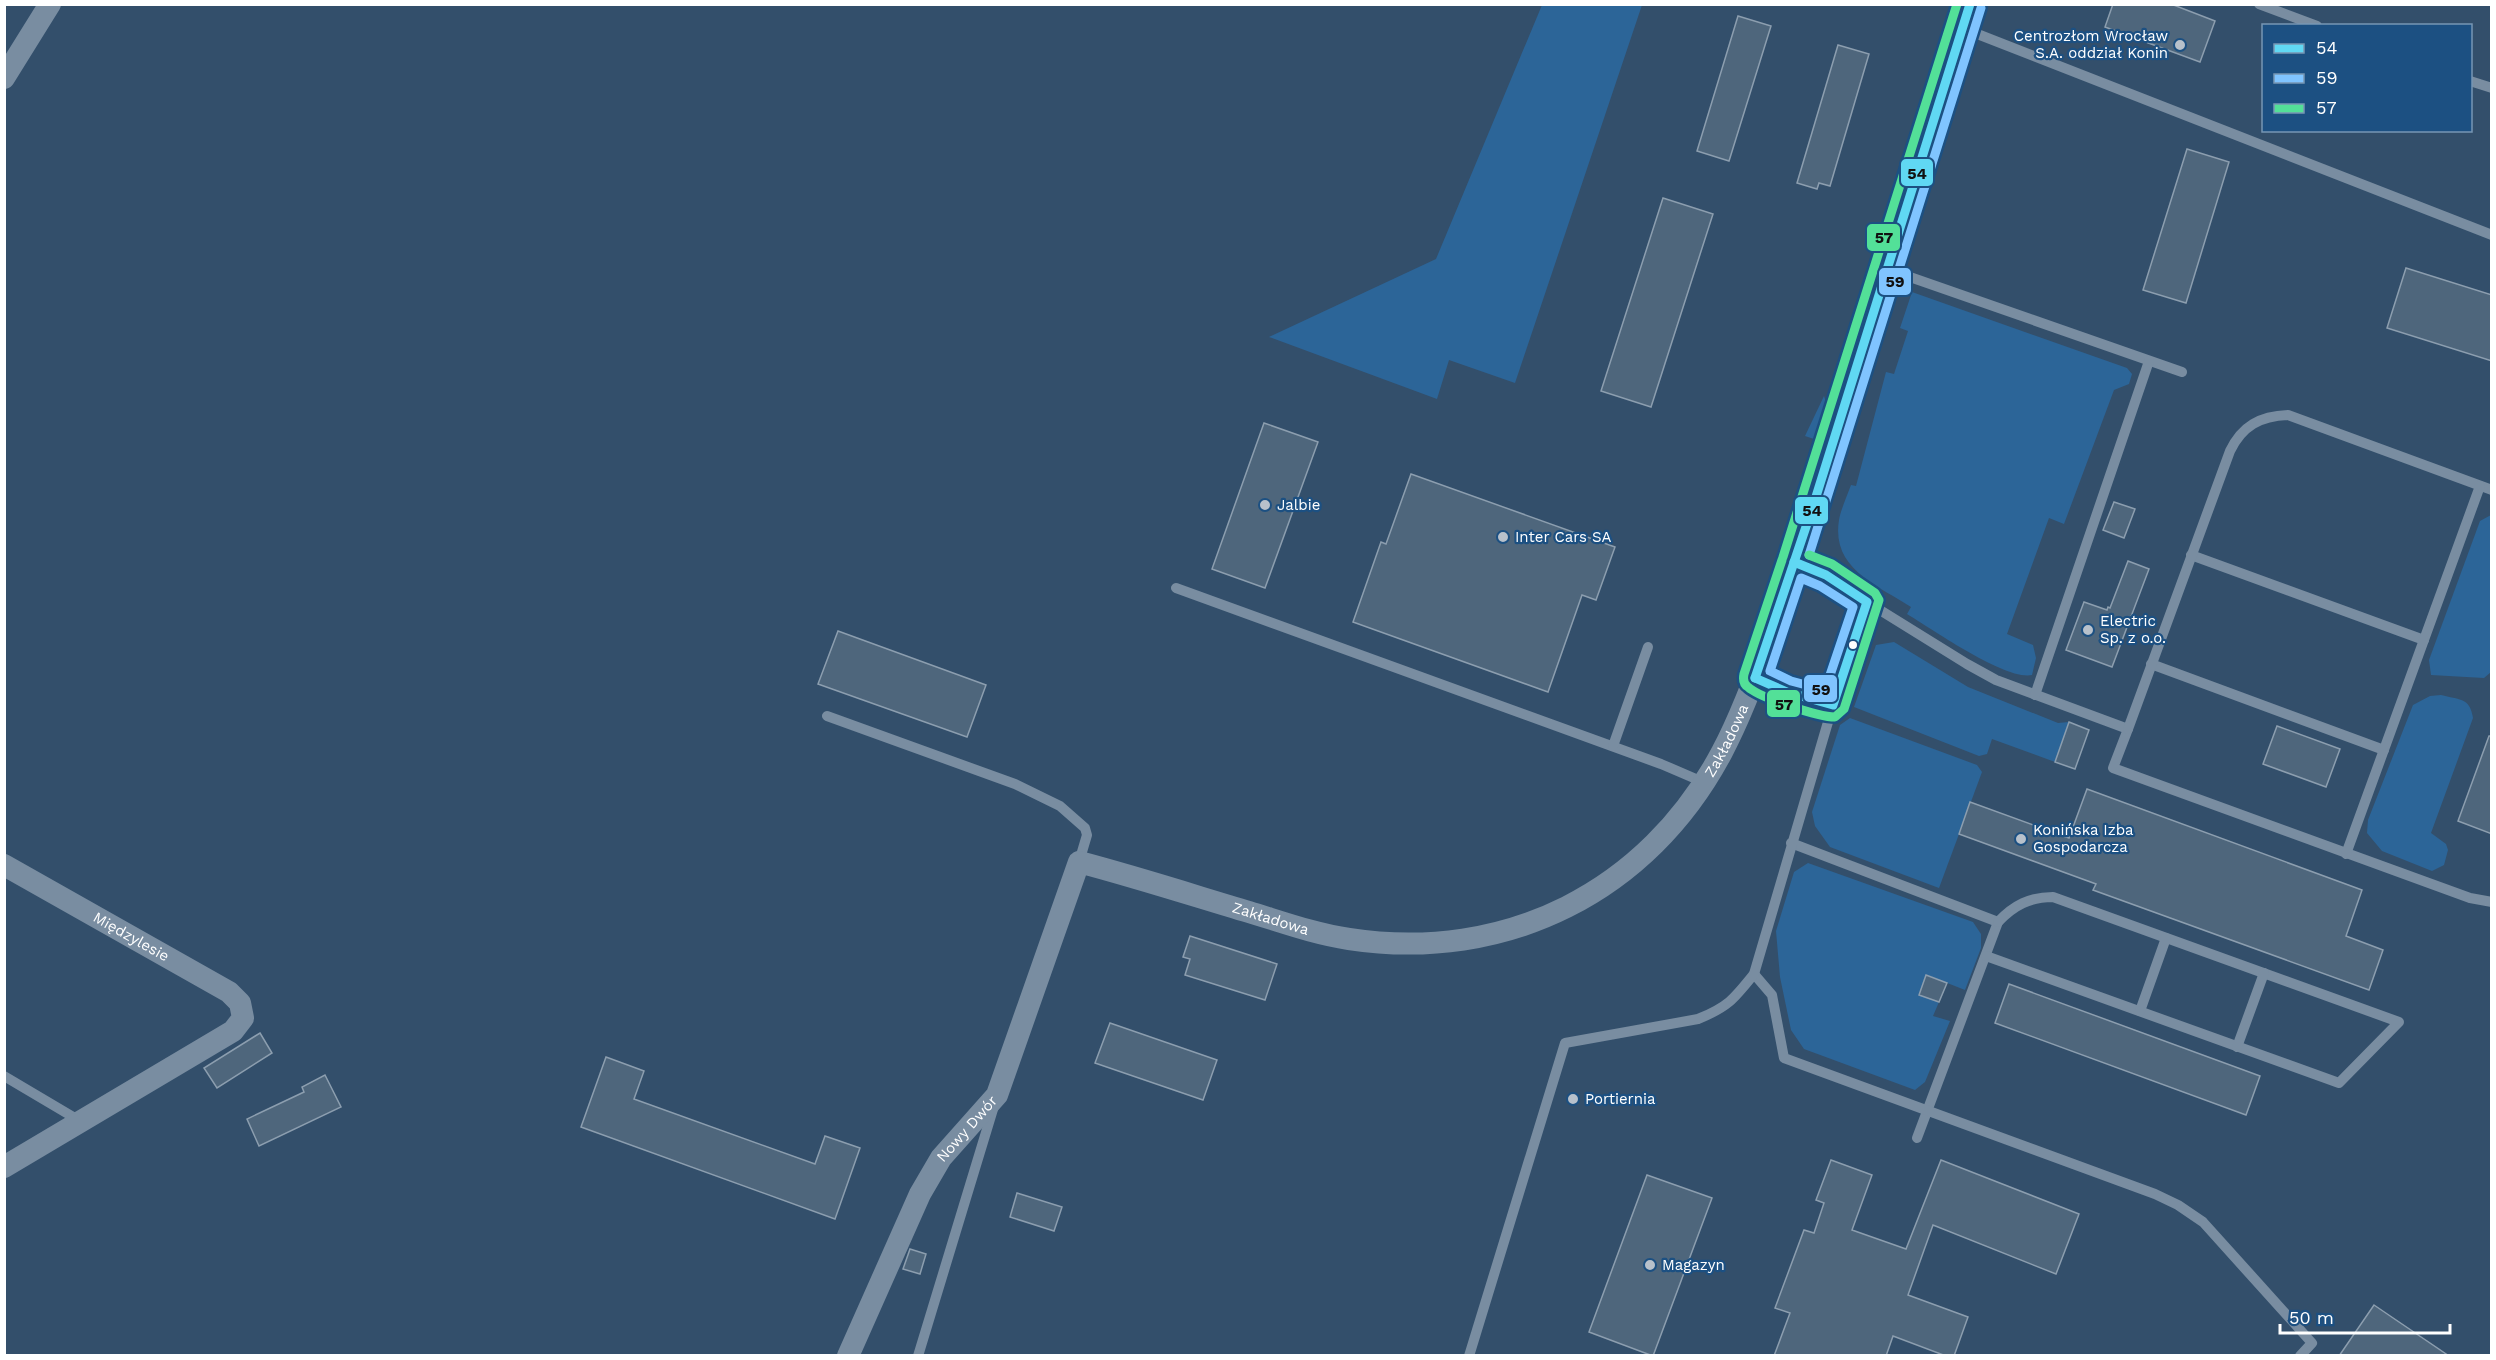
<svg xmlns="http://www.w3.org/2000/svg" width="2496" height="1360" font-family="'Work Sans',sans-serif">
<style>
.green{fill:#2c6598}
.building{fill:#4e667c;stroke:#8c9eaf;stroke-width:1.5}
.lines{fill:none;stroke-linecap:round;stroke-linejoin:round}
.lane{stroke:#798da1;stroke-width:10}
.street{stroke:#798da1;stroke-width:22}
.bus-1-casing{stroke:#1c5082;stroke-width:14}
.bus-2-casing{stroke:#1c5082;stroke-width:14}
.bus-3-casing{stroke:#1c5082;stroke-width:14}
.bus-1{stroke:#60d8f3;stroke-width:9}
.bus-2{stroke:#80c4ff;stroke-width:9}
.bus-3{stroke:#53e098;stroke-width:9}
.poi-dot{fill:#b8c1cb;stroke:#1c5082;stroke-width:2}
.bus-dot{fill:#fff;stroke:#1c5082;stroke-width:2}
.labels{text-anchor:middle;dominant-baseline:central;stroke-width:4.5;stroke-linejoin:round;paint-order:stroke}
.poi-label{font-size:15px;fill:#fff;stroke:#1c5082;text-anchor:start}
.street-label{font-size:15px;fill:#fff;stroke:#1c5082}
.line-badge{stroke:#1c5082;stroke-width:2}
.pale-badge-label{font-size:16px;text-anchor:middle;font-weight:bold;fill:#111}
</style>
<rect width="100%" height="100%" fill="#334f6b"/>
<!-- green -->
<g class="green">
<polygon points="1542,5 1642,5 1515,383 1449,360 1437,399 1269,337 1436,259"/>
<path d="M1912 292 2127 368 2132 374 2129 384 2114 390 2064 524 2049 518 2007 634 2033 645 2036 658 2032 675C2006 681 1932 629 1907 614L1911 607C1877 585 1831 569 1839 520 1841 509 1847 496 1851 485L1856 486 1886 372 1894 374 1908 331 1900 328Z"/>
<polygon points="1824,396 1829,411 1820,441 1805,436"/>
<polygon points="2491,515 2491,672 2484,678 2431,675 2429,660 2480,521"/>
<polygon points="1894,642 1968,687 2058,723 2069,722 2055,762 1992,739 1987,754 1979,756 1854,707 1876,645"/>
<path d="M2441 695C2459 700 2470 697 2473 718L2431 833 2446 844 2448 850 2444 865 2432 871 2382 851 2367 833 2368 820 2413 705 2430 696Z"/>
<polygon points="1850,718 1977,765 1982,772 1939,888 1830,847 1815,826 1812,812 1840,725"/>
<polygon points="1808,863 1973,922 1981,934 1981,948 1965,990 1927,975 1919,995 1939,1002 1933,1016 1950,1021 1925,1082 1915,1090 1804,1049 1791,1030 1780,977 1776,931 1794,872"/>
</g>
<!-- building -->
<g class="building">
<polygon points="2113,4 2171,4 2215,21 2200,62 2105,27"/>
<polygon points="1738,16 1771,26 1729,161 1697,151"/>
<polygon points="1838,45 1869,54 1830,186 1819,183 1817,189 1797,183"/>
<polygon points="2187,149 2229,162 2186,303 2143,290"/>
<polygon points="1663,198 1713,214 1651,407 1601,391"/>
<polygon points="2406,268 2492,295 2492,361 2387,328"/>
<polygon points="1264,423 1318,442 1265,588 1212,569"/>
<polygon points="1411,474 1615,547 1596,600 1582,595 1548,692 1353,622 1381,542 1386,544"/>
<polygon points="2114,502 2135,509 2124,538 2103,530"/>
<polygon points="2128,561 2149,569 2112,667 2066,650 2084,602 2107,610 2108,607 2110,608"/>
<polygon points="838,631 986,685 967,737 818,684"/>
<polygon points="2069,722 2089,730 2075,769 2055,762"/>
<polygon points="2277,726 2340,749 2326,787 2263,764"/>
<polygon points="2489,736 2492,736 2492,834 2458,821"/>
<polygon points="2087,789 2362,890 2346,936 2383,950 2369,990 2093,890 2096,884 1959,834 1970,802 2069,838"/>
<polygon points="1190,936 1277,964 1265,1000 1185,975 1190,959 1183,957"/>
<polygon points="1926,975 1947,983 1939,1002 1919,995"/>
<polygon points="2009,984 2260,1076 2246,1115 1995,1023"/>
<polygon points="1110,1023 1217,1060 1203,1100 1095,1063"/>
<polygon points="260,1033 272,1053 217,1088 204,1068"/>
<polygon points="606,1057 644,1071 634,1099 815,1164 825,1136 860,1148 835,1219 581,1127"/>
<polygon points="325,1075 341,1107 259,1146 247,1119 304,1092 302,1087"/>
<polygon points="1831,1160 1872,1175 1852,1230 1906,1249 1941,1160 2079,1214 2056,1274 1933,1225 1908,1295 1968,1317 1954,1356 1946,1356 1893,1336 1886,1356 1774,1356 1790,1313 1775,1308 1804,1230 1814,1233 1824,1203 1816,1200"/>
<polygon points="1647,1175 1712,1198 1653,1356 1589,1332"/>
<polygon points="1017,1193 1062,1207 1054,1231 1010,1217"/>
<polygon points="910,1249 926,1254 920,1274 903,1269"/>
<polygon points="2374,1305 2449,1356 2339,1356"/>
</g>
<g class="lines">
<!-- lane -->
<g class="lane">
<polyline points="2259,4 2317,26"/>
<polyline points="1962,28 2492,235"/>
<polyline points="2470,81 2492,88"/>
<polyline points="1887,269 2182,372"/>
<polyline points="2191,555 2424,640"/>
<polyline points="1176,588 1661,764 1703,782"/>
<polyline points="1867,602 1967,664 1996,680 2128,729 2113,768 2470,898 2492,902"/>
<polyline points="2151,664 2384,750"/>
<polyline points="1755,678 1787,692 1833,705 1867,602 1826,575 1794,562"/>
<polyline points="2035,695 2149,361"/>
<polyline points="827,716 1015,784 1060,806 1085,828 1087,835 1079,862"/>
<path d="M2128 729 2230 451C2242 426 2260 416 2288 415L2492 490"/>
<polyline points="1613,746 1648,647"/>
<polyline points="1791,843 1998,922 1917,1138"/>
<polyline points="2346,854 2480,486"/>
<path d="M1986 956 2339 1083 2399 1022 2053 897C2030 897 2014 905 1998 922"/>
<polyline points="1754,974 1772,995 1784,1058 2155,1194 2178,1205 2203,1222 2312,1343 2300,1356"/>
<polyline points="2140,1011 2166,938"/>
<polyline points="2237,1047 2264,973"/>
<polyline points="4,1076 80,1121"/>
<polyline points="918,1356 994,1106"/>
<path d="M1469 1356 1565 1043 1698 1019C1728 1007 1734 999 1754 974L1833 705"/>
</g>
<!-- street -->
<g class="street">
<polyline points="4,78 50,4"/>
<path id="s1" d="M4 865 229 992 240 1003 243 1018 233 1031 4 1167"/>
<path id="s2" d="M848 1356 920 1194 941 1158 997 1095 1079 862C1136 877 1192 895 1249 912 1282 922 1315 934 1349 939 1506 963 1648 892 1722 752 1742 714 1756 674 1771 634L1970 4"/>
</g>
<defs>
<g id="bus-1">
<polyline points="1755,678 1814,503 1970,4"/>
<polyline points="1755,678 1787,692 1833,705 1867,602 1826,575 1794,562"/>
</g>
<g id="bus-2">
<polyline points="1809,555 1981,8"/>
<polygon points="1801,578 1820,586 1853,607 1825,690 1791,681 1770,671"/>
</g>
<g id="bus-3">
<polyline points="1783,557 1957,4"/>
<path d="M1782 560 1744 674C1743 679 1743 684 1748 687 1760 698 1819 717 1835 717L1844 709 1879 600 1875 593 1832 564 1809 555"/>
</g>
</defs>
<!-- bus-1 casing -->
<use href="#bus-1" class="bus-1-casing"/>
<!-- bus-2 casing -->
<use href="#bus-2" class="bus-2-casing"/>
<!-- bus-3 casing -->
<use href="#bus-3" class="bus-3-casing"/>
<!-- bus-1 -->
<use href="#bus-1" class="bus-1"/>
<!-- bus-2 -->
<use href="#bus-2" class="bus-2"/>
<!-- bus-3 -->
<use href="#bus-3" class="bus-3"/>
</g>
<!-- markers -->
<g class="poi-dot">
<circle cx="2180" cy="45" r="6"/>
<circle cx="1265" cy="505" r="6"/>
<circle cx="1503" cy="537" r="6"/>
<circle cx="2088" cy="630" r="6"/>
<circle cx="2021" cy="839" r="6"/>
<circle cx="1573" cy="1099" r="6"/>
<circle cx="1650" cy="1265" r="6"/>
</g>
<circle class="bus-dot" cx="1853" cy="645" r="5"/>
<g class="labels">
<!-- poi labels -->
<g class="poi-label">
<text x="2168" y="36" text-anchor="end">Centrozłom Wrocław<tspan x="2168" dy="17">S.A. oddział Konin</tspan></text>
<text x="1277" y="505">Jalbie</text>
<text x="1515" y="537">Inter Cars SA</text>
<text x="2100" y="621">Electric<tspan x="2100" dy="17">Sp. z o.o.</tspan></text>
<text x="2033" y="830">Konińska Izba<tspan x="2033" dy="17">Gospodarcza</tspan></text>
<text x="1585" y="1099">Portiernia</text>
<text x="1662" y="1265">Magazyn</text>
</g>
<!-- street labels -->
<g class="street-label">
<text stroke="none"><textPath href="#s2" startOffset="1290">Zakładowa</textPath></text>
<text stroke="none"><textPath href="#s2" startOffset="750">Zakładowa</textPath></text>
<text stroke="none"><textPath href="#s1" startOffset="146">Międzylesie</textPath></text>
<text stroke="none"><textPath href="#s2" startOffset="258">Nowy Dwór</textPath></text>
</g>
</g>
<g class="line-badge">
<rect x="1900" y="158" width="34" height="29" rx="6" fill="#60d8f3"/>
<rect x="1866" y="223" width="35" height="29" rx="6" fill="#53e098"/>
<rect x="1878" y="267" width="34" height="29" rx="6" fill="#80c4ff"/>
<rect x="1794" y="496" width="35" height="29" rx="6" fill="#60d8f3"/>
<rect x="1803" y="674" width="35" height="29" rx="6" fill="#80c4ff"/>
<rect x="1766" y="689" width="35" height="29" rx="6" fill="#53e098"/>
</g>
<g class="pale-badge-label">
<text x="1917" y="179">54</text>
<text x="1884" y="243">57</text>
<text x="1895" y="287">59</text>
<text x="1812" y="516">54</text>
<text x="1821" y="695">59</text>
<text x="1784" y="710">57</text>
</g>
<!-- border -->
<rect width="2496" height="1360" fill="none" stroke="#ffffff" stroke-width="12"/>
<!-- legend -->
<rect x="2262" y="24" width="210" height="108" fill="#1c5082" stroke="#7796b4" stroke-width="1.5"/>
<rect x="2274" y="44" width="30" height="9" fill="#60d8f3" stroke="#7796b4" stroke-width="1.5"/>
<text x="2316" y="54" font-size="18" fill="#ffffff">54</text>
<rect x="2274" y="74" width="30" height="9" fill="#80c4ff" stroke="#7796b4" stroke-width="1.5"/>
<text x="2316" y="84" font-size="18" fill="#ffffff">59</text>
<rect x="2274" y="104" width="30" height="9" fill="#53e098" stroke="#7796b4" stroke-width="1.5"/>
<text x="2316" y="114" font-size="18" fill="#ffffff">57</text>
<!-- scale -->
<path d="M2280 1324v9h170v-9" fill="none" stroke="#ffffff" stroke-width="3"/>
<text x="2289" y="1324" font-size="18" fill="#ffffff" stroke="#1c5082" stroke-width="4.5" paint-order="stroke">50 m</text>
</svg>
